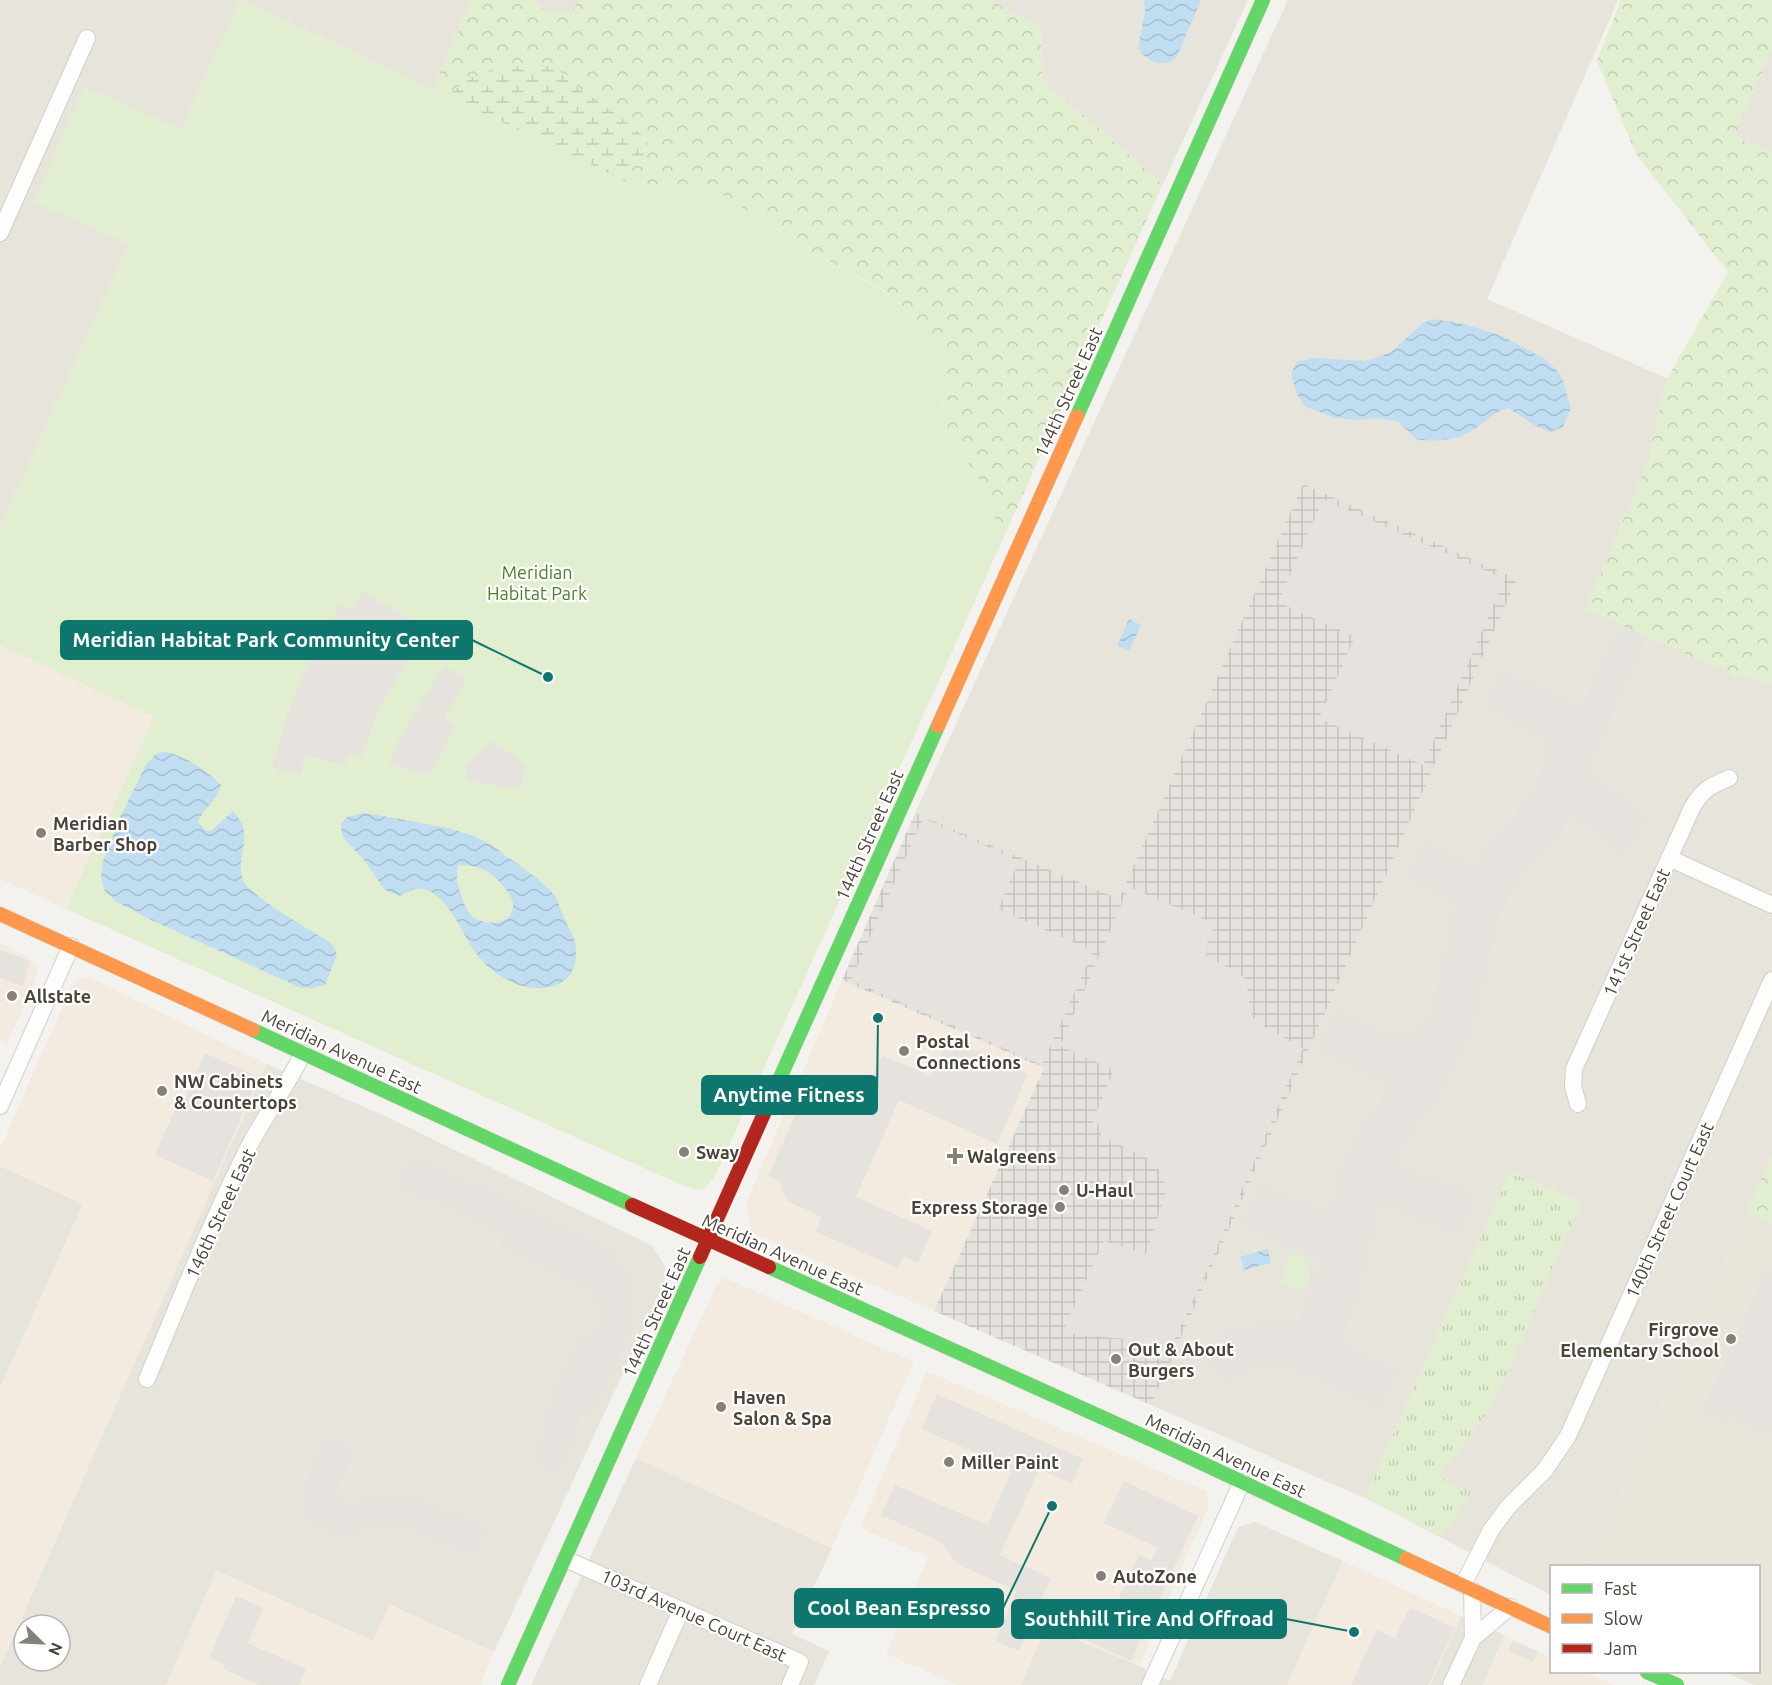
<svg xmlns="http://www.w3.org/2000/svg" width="1772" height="1685" font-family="Ubuntu,sans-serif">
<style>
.residential{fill:#e7e4dc;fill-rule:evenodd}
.commercial{fill:#f3ebdf}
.industrial{fill:url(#industrial-grid)}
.education{fill:#eae5da}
.grass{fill:url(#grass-tufts)}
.forest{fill:url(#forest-crowns)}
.wetland{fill:url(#wetland-marsh)}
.park{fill:#e1eecf}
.parking{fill:#e6e3df}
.water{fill:url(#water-waves);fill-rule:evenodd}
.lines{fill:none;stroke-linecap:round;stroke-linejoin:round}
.street-casing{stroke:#d2d0cb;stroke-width:18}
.fast-casing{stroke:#d3cfc5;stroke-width:15}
.slow-casing{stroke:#d3cfc5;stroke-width:15}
.jam-casing{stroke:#d3cfc5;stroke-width:15}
.street{stroke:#fdfdfc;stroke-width:16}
.fast{stroke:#63d668;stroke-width:14}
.slow{stroke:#ff974d;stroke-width:14}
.jam{stroke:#b3261e;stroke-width:14}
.poi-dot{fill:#868178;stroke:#fff;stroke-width:2}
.labels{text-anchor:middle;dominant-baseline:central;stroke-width:4.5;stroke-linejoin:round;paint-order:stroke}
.street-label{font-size:18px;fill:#4b4439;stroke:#fff}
.park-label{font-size:18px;fill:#4a7f2a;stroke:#fff}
.poi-label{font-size:18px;font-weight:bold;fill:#4b4439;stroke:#fff;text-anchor:start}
.leader{fill:none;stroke:#0f766e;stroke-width:2}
.callout-dot{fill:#0f766e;stroke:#fff;stroke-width:2}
.callout{fill:#0f766e;stroke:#0f766e;stroke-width:2}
.callout-label{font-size:20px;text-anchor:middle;font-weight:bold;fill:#fff}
</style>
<defs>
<pattern id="industrial-grid" width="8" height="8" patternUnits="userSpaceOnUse" patternTransform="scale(1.5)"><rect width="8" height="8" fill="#e6e2de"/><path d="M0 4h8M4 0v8" fill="none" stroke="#c7c3bf"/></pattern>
<pattern id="grass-tufts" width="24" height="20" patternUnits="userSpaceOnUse" patternTransform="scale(1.5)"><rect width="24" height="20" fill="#e1eecf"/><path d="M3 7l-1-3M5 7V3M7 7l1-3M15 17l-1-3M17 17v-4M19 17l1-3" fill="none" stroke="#c3cdb2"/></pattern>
<pattern id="forest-crowns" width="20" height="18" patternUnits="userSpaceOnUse" patternTransform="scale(1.5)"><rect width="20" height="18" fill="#e1eecf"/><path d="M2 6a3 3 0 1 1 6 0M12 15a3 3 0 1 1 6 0" fill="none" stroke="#c3cdb2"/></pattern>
<pattern id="wetland-marsh" width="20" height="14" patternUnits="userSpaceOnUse" patternTransform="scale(1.5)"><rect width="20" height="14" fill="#e1eecf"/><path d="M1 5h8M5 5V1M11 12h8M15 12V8" fill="none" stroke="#c3cdb2"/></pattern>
<pattern id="water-waves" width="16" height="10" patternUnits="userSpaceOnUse" patternTransform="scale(1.5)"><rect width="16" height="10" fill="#c0ddf1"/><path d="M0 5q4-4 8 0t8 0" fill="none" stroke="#a6bfcf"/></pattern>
</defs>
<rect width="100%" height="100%" fill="#f4f2ee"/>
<!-- residential -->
<g class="residential">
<polygon points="0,0 240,0 0,528"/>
<polygon points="241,0 472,0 433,89"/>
<polygon points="532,0 582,0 569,11 550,13"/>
<polygon points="990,0 1248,0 1163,184 1042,80 1041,28"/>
<polygon points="1288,0 1618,0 1487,299 1682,385 1731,674 1772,683 1772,1163 1589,1566 1552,1566 1551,1595 1407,1520 1581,1202 1510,1172 1365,1498 1151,1405 1517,579 1303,484 1119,899 915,813"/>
<polygon points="1772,48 1772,153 1734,136"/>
<path d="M267 1064 387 1117 651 1245 665 1266 664 1284 494 1652 390 1605 373 1641 217 1571 166 1685H0V1666ZM24 1625H60V1661H24Z"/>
<polygon points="0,1166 83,1204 0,1388"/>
<polygon points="636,1458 832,1548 792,1634 829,1651 814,1685 531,1685"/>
<polygon points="1255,1522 1343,1561 1287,1685 1021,1685 1046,1626 1139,1666 1170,1681 1238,1527"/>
<polygon points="1461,1616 1504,1635 1483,1685 1430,1685"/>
</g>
<!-- commercial -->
<g class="commercial">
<polygon points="0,645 154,717 66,909 0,879"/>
<polygon points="0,943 28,957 36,964 38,973 7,1045 0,1041"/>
<polygon points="88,977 267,1064 0,1666 0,1388 83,1204 0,1166 0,1149 74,981"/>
<polygon points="842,980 1044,1067 934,1311 752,1233 746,1203"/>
<polygon points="725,1278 914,1362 832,1548 636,1458 716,1286"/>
<polygon points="927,1371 1206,1491 1209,1505 1139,1666 1046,1626 1021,1685 958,1685 886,1654 928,1557 860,1528"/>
<polygon points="1343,1561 1461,1616 1430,1685 1287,1685"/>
<polygon points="216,1571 373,1641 389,1605 494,1652 480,1685 166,1685"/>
<polygon points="1504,1635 1551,1657 1552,1672 1584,1672 1614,1685 1483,1685"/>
</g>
<!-- industrial -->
<polygon class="industrial" points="1303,484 1517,579 1151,1405 934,1311 1044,1068 842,980 915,813 1119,899"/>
<!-- education -->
<polygon class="education" points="1747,1211 1772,1223 1772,1685 1755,1685 1724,1672 1758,1672 1758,1566 1589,1566"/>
<!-- grass -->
<polygon class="grass" points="1510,1172 1581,1202 1494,1403 1439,1477 1472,1492 1441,1537 1365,1498"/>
<!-- forest -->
<g class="forest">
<polygon points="240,0 433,89 472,0 532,0 550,13 569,11 582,0 990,0 1041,28 1042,80 1163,184 1003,539 978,477 942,427 944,348 887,292 799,245 70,374"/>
<polygon points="1621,0 1772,0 1772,48 1734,136 1772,153 1772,683 1731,674 1585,609 1646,467 1667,379 1728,272 1636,154 1597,61"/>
<polygon points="1772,1156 1772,1223 1747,1211"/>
</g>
<!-- wetland -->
<polygon class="wetland" points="500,66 549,66 571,77 584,93 618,115 649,141 645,155 608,194 434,95 450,93 471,78"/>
<!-- park -->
<g class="park">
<polygon points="240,0 433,89 648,192 714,189 799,245 887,293 944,348 942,427 978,477 1003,539 716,1174 705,1188 698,1190 684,1186 66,909 154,717 0,645 0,528 129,244 34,202 84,87 181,129"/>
<polygon points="1291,1254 1302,1258 1311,1274 1305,1291 1281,1283"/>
</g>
<!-- parking -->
<g class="parking">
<polygon points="1323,499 1505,579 1423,765 1319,718 1355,637 1278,602"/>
<polygon points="362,591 415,622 407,636 417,642 379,710 361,757 348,754 346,765 305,756 301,775 272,768 284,723 300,681 341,604 351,610"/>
<polygon points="1620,627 1645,638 1586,770 1646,818 1638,828 1642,832 1624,854 1574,814 1514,885 1498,917 1492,934 1481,995 1462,1051 1435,1101 1404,1142 1393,1164 1474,1195 1459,1234 1380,1203 1375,1216 1359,1291 1355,1304 1338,1341 1397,1370 1379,1408 1296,1369 1284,1366 1254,1369 1240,1373 1226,1382 1200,1347 1220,1335 1243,1327 1268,1323 1297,1326 1309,1300 1322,1259 1242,1225 1260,1185 1330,1214 1339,1179 1350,1149 1363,1125 1389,1091 1391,1084 1318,1050 1336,1011 1396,1038 1424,1028 1428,1020 1441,977 1449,929 1458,903 1407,880 1423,843 1476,866 1497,835 1531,798 1543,771 1547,748 1546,739 1514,724 1510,717 1485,706 1501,671 1582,708"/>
<polygon points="444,667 467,678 444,719 456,726 429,776 388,763 420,704"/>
<polygon points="490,741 507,751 526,767 519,789 469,781 464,767"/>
<polygon points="923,818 1019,861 998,909 1093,951 1042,1065 851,980"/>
<polygon points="1129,887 1215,924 1207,943 1206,957 1239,973 1244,978 1247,987 1251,1013 1254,1019 1271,1031 1303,1048 1208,1268 1167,1355 1135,1340 1062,1333 1104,1241 1146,1254 1165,1194 1164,1180 1159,1170 1150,1160 1140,1154 1100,1136 1104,1127 1092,1122 1114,1070 1060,1046"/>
<polygon points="0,950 30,961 23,986 0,978"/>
<polygon points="948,1038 1028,1074 997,1144 899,1100 856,1197 932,1231 918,1263 903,1256 898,1268 816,1232 821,1217 789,1202 782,1192 781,1182 768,1176 797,1111 809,1116 820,1092 858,1108 882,1055 931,1076"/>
<polygon points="205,1053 259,1077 213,1181 155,1155 178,1102 183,1104"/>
<polygon points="411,1156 598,1242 614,1255 627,1276 633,1293 634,1308 632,1324 593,1413 583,1409 578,1420 569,1456 557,1476 534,1458 543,1437 553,1396 582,1333 594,1338 598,1330 601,1312 599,1304 595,1295 583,1285 501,1246 506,1233 398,1185"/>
<polygon points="1767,1266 1772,1268 1772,1437 1729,1417 1726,1423 1702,1412"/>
<polygon points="937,1394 1083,1459 1072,1484 1039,1469 1000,1555 1051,1578 1019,1651 995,1641 1017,1591 957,1564 941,1542 881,1515 895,1485 988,1525 1012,1469 921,1429"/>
<polygon points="328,1437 354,1449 336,1488 335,1495 338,1501 347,1504 403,1495 413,1497 485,1528 473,1555 406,1526 401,1525 337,1534 322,1529 308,1515 304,1498 306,1486"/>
<polygon points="1124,1481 1198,1516 1131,1661 1071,1633 1084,1605 1123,1623 1130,1608 1117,1602 1139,1555 1151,1561 1158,1548 1104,1523"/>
<polygon points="236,1596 263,1608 248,1643 306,1669 299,1685 260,1685 223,1669 224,1664 209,1658"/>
<polygon points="1410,1607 1455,1628 1428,1685 1351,1685 1377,1630 1395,1638"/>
<polygon points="1513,1641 1538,1652 1533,1662 1508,1651"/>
</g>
<!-- water -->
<g class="water">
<path d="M1144 0H1201L1177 56C1164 70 1147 62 1138 48L1145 12Z"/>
<path d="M1433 319 1464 324 1502 336 1545 359 1561 375 1571 408 1563 427 1550 432 1536 426 1508 408C1492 412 1483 426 1468 433 1453 441 1434 441 1417 440L1399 422 1379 418 1355 420 1332 417 1304 406 1297 394 1291 375 1296 362 1314 358 1366 361 1391 352 1423 323Z"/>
<polygon points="1129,619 1141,625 1129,651 1117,646"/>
<path d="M167 752C188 758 205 769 221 785 218 800 203 808 198 822L206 831H211L233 811C235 814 239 818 241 822 251 840 234 863 244 882 254 898 310 930 328 941L334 947 337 955 325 985 312 988H301L149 919 117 902 105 891 101 878 103 861 122 813 146 765 157 753Z"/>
<path d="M364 813C385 816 406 820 427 824 447 828 469 832 488 843 494 846 500 851 506 856 517 863 550 887 555 896 559 901 559 907 562 913 566 925 576 937 576 951 577 984 550 993 522 986 507 982 488 969 478 956 462 937 444 880 412 890 408 891 404 894 400 896L385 890 363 859 342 836 341 823 347 817ZM458 865C478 865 490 870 502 885 507 891 513 898 513 905 514 926 485 926 473 917 466 911 463 901 460 892 457 882 456 876 458 865Z"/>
<polygon points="1268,1249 1271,1263 1244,1270 1240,1257"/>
</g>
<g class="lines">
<defs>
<g id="street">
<polyline points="0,233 87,38"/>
<polyline points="1669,858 1772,905"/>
<path d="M1578 1104 1573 1086 1574 1069 1691 810C1701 790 1710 786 1729 778"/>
<polyline points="0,1106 71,946"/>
<path d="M147 1379C179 1303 209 1226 246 1152 263 1118 286 1088 303 1053"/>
<polyline points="565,1559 800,1662 790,1685"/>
<polyline points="1463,1585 1491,1530 1508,1507 1545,1470 1568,1436 1772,980"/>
<polyline points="1473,1638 1510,1607"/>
<polyline points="648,1685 681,1610"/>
<polyline points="1150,1685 1242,1482"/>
<polyline points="1451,1685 1473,1638 1472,1590"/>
</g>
<g id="fast">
<polyline points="1077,416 1263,0"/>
<polyline points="253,1030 632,1205"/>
<polyline points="771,1098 938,726"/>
<polyline points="769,1267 1161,1444 1406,1559"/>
<polyline points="1647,1672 1677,1685"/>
<polyline points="508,1685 700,1257"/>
</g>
<g id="slow">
<polyline points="938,726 1077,416"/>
<polyline points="0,914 253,1030"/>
<polyline points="1406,1559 1552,1627"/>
</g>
<g id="jam">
<polyline points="632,1205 769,1267"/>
<polyline points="700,1257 771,1098"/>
</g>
</defs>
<!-- street casing -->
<use href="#street" class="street-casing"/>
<!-- fast casing -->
<use href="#fast" class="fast-casing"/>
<!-- slow casing -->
<use href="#slow" class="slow-casing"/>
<!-- jam casing -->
<use href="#jam" class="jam-casing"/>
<!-- street -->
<use href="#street" class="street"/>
<!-- fast -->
<use href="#fast" class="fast"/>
<!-- slow -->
<use href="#slow" class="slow"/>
<!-- jam -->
<use href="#jam" class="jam"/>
</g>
<!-- markers -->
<g class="poi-dot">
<circle cx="41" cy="833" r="6"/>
<circle cx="12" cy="996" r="6"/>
<circle cx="904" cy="1051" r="6"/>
<circle cx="162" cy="1091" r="6"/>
<circle cx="684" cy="1152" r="6"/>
<path d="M952 1147h6v6h6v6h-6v6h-6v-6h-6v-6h6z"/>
<circle cx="1064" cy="1190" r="6"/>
<circle cx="1060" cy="1207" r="6"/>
<circle cx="1731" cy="1339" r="6"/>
<circle cx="1116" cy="1359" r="6"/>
<circle cx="721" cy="1407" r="6"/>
<circle cx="949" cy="1462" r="6"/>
<circle cx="1101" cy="1576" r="6"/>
</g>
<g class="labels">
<!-- street labels -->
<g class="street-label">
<text transform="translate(1068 392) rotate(-66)">144th Street East</text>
<text transform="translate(869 835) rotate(-66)">144th Street East</text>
<text transform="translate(1636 932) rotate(-66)">141st Street East</text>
<text transform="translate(342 1051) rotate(25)">Meridian Avenue East</text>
<text transform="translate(1669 1210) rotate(-66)">140th Street Court East</text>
<text transform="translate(220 1213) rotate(-65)">146th Street East</text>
<text transform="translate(783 1254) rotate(24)">Meridian Avenue East</text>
<text transform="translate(656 1312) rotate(-66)">144th Street East</text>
<text transform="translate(1226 1455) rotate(25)">Meridian Avenue East</text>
<text transform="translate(694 1615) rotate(24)">103rd Avenue Court East</text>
</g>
<!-- park labels -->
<g class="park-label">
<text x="537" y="572">Meridian<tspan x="537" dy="21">Habitat Park</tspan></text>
</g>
<!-- poi labels -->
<g class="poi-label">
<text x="53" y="823">Meridian<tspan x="53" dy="21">Barber Shop</tspan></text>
<text x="24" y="996">Allstate</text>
<text x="916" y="1041">Postal<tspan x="916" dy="21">Connections</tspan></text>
<text x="174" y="1081">NW Cabinets<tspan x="174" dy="21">&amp; Countertops</tspan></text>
<text x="696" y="1152">Sway</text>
<text x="967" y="1156">Walgreens</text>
<text x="1076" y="1190">U-Haul</text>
<text x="1048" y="1207" text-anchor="end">Express Storage</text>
<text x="1719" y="1329" text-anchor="end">Firgrove<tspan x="1719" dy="21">Elementary School</tspan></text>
<text x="1128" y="1349">Out &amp; About<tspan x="1128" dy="21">Burgers</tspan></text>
<text x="733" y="1397">Haven<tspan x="733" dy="21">Salon &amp; Spa</tspan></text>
<text x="961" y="1462">Miller Paint</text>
<text x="1113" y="1576">AutoZone</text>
</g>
</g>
<!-- callouts -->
<path class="leader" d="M548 677L472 640M878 1018L877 1095M1052 1506L1003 1608M1354 1632L1286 1619"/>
<g class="callout-dot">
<circle cx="548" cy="677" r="6"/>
<circle cx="878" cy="1018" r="6"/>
<circle cx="1052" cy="1506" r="6"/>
<circle cx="1354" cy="1632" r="6"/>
</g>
<g class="callout">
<rect x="61" y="621" width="411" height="38" rx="6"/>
<rect x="702" y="1076" width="175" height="38" rx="6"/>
<rect x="795" y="1589" width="208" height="38" rx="6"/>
<rect x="1012" y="1600" width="274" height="38" rx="6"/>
</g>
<g class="callout-label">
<text x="266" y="647">Meridian Habitat Park Community Center</text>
<text x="789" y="1102">Anytime Fitness</text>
<text x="899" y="1615">Cool Bean Espresso</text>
<text x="1149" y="1626">Southhill Tire And Offroad</text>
</g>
<!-- legend -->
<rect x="1550" y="1565" width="210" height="108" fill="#ffffff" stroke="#b7b4b0" stroke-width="1.5"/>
<rect x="1562" y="1584" width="30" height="9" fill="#63d668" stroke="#b7b4b0" stroke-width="1.5"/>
<text x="1604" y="1595" font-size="18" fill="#4b4439">Fast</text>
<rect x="1562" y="1614" width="30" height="9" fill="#ff974d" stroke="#b7b4b0" stroke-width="1.5"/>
<text x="1604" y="1625" font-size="18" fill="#4b4439">Slow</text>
<rect x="1562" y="1644" width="30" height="9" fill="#b3261e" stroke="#b7b4b0" stroke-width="1.5"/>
<text x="1604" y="1655" font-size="18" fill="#4b4439">Jam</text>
<!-- north arrow -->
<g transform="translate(42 1643) rotate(114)"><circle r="28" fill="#ffffff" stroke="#b7b4b0" stroke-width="1.5"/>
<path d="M0-4.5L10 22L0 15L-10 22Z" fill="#868178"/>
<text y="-9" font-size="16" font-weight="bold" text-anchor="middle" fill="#4b4439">N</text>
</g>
</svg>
